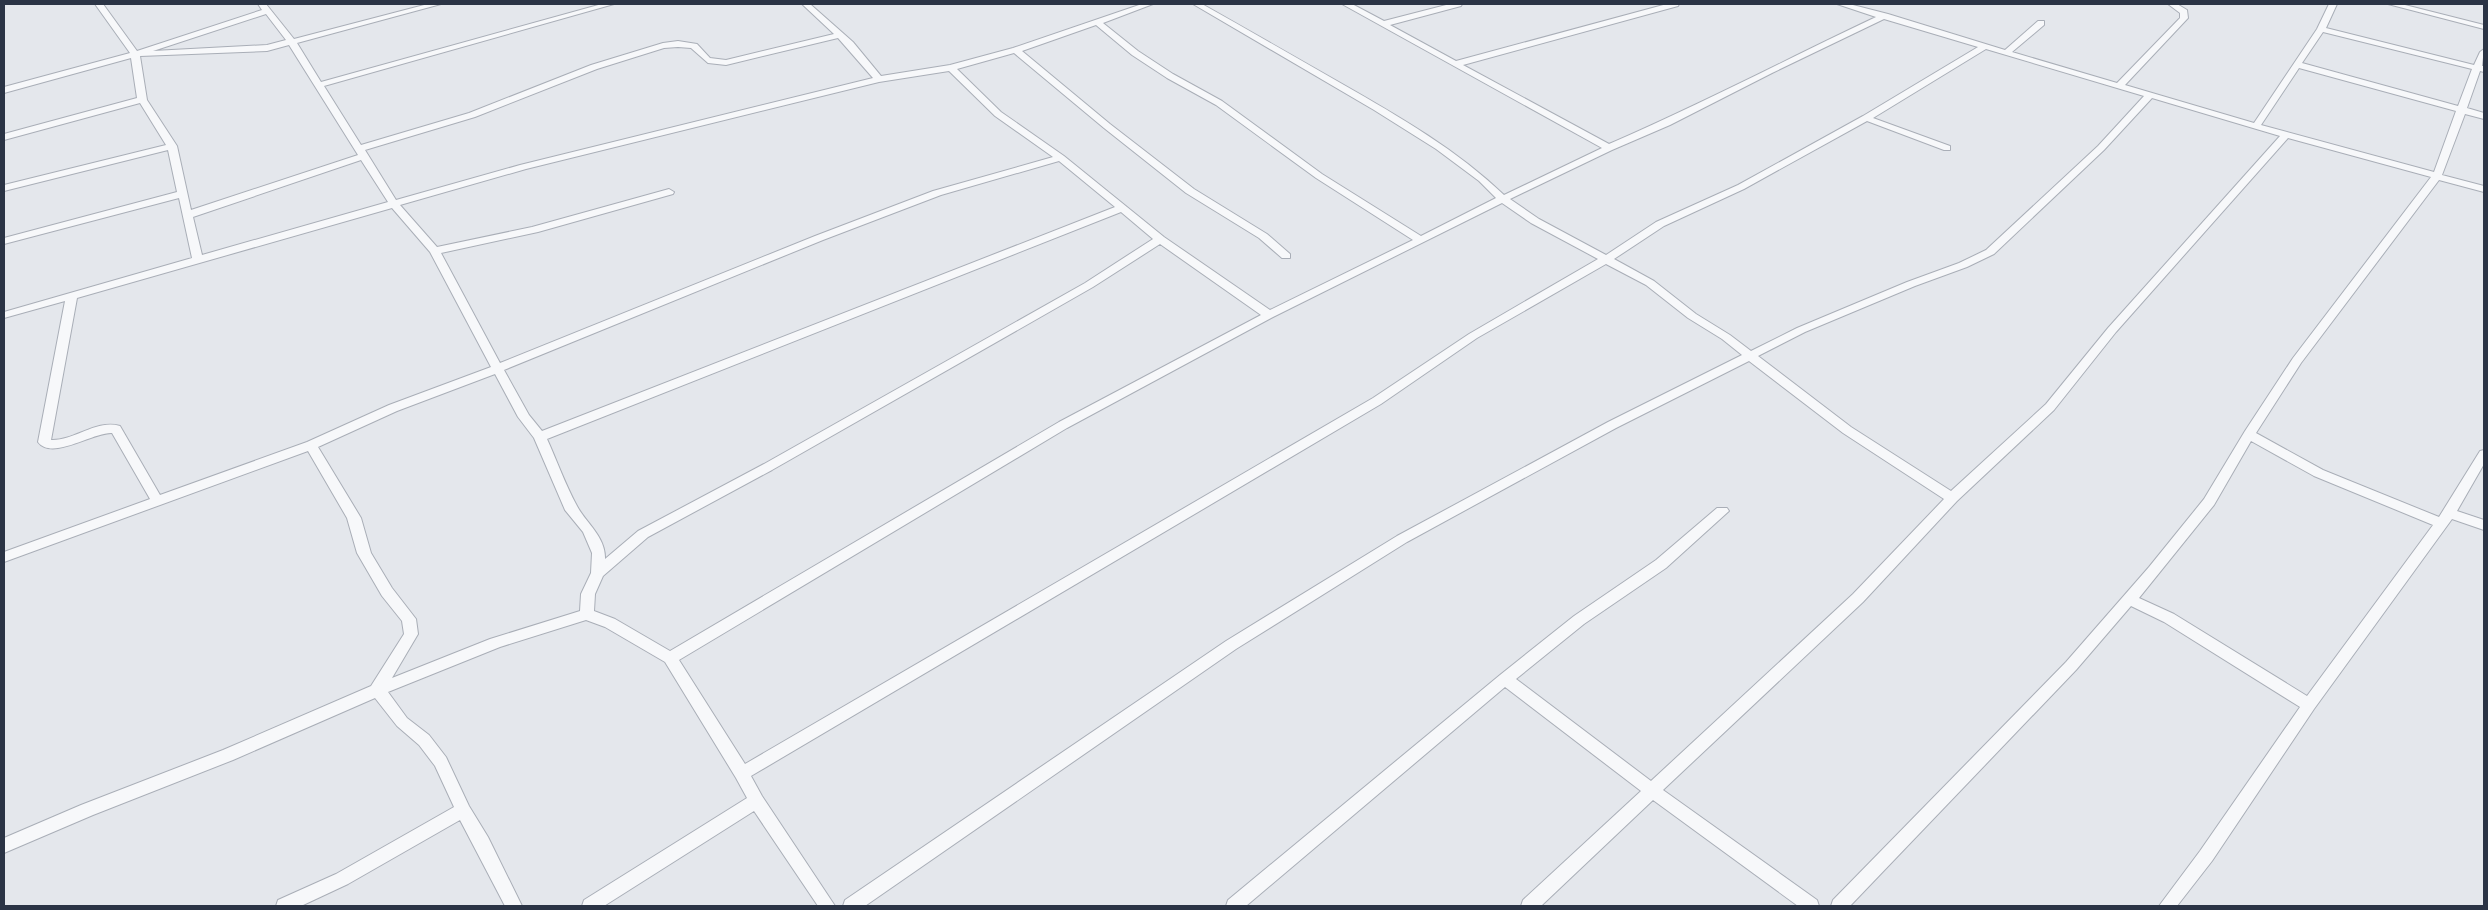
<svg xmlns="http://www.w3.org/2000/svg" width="2488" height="910" font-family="'Exo 2',sans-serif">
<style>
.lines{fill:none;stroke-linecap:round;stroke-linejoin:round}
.minor-casing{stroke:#a9aeb7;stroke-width:2}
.minor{fill:#f7f8fa;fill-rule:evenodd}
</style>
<rect width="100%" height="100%" fill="#e4e7ec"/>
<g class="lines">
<defs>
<g id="minor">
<path d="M95 4H103L137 51 262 10 258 4H266L294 39 428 4H441L297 43 321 82 602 4H614L324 86 361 145 469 113 591 65 663 43 678 41 697 44 710 58 726 60 834 34 802 4H810L853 42 881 76 950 65 1013 48 1142 4H1153L1103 23 1138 51 1173 74 1222 101 1322 174 1421 236 1496 198 1479 181 1436 149 1374 110 1193 4H1202C1250 31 1297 58 1344 85 1400 117 1457 150 1504 195L1602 148 1342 4H1352L1384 21 1450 4H1462L1461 6 1390 25 1456 61 1667 4H1679L1678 6 1463 65 1609 144C1700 105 1787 59 1876 17L1837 4H1849L1888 14 2005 50 2038 21H2044V25L2012 52 2117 83 2180 18V13L2168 4H2177L2187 10 2188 18 2125 85 2254 123 2317 29 2329 4H2337L2326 28 2474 65 2480 52 2484 49 2482 66H2484V72L2480 71 2467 108 2484 113V119L2465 114 2442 175 2484 186V192L2439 180 2301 363 2256 433 2323 470 2439 517 2480 451 2484 450V464L2457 511 2484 520V530L2452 519 2314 709 2212 861 2177 906H2159L2200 851 2300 707 2164 622 2131 606 2076 670 1850 906H1831L1833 900 2066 662 2149 567 2204 499 2245 431 2293 358 2431 177 2288 138 2116 332 2054 410 1957 501 1863 602 1663 790 1817 900 1819 906H1798L1653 800 1541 906H1521L1523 900 1641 791 1505 687 1246 906H1226L1228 900 1500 675 1574 616 1656 560 1717 508H1727L1729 511 1666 568 1584 624 1516 679 1651 781 1853 594 1944 499 1843 433 1749 361 1616 428 1407 542 1236 649 865 906H843L845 900 1226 641 1397 536 1608 422 1742 355 1722 339 1688 318 1646 285 1606 264 1477 338 1381 404 751 776 762 796 835 906H818L754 811 604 906H582L584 900 747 798 736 778 665 662 605 627 586 620 500 647 388 692 407 718 429 735 446 757 469 806 488 837 522 906H505L460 820 348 884 301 906H276L278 900 336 874 454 807 435 766 419 745 397 726 375 698 233 760 93 815 4 853V838L81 805 223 750 371 686 404 634 402 621 382 596 357 553 347 518 308 451 4 562V552L150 499 112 433C93 432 52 461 38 442L65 301 4 318V312L192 258 179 198 4 244V238L177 192 168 150 4 191V185L166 145 140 103 4 140V134L137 98 131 58 4 93V87L130 53ZM266 14 286 40 267 45 153 51ZM1884 19 1978 47 1863 116 1738 185 1656 222 1606 255 1539 219 1510 199 1612 150 1670 125 1772 73ZM1096 25 1132 55 1167 78 1216 105 1316 178 1413 240 1270 310 1164 237 1064 156 1001 112 957 69 1014 53 1104 128 1186 193 1259 238 1282 258H1290V254L1267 234 1194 189 1110 124 1022 51ZM2323 32 2472 69 2458 106 2302 63ZM838 38 873 78 520 165 396 200 365 150 475 117 597 69 664 48 678 47 691 48 708 63 726 65ZM289 45 358 155 191 210 177 146 147 100 140 56 267 51ZM1986 49 2144 96 2098 146 1986 250 1959 263 1907 282 1797 328 1751 351 1730 335 1696 314 1654 281 1614 259 1664 226 1744 189 1867 121 1944 150H1950V146L1873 118ZM2299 68 2456 111 2434 172 2261 125ZM949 71 995 116 1053 157 933 191 815 236 500 363 441 253 538 232 673 194 674 192 669 189 532 227 437 247 400 205 526 169 879 82ZM2152 98 2280 136 2108 328 2046 404 1951 491 1851 427 1758 356 1805 332 1915 286 1967 267 1994 254 2104 150ZM361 160 388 202 202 255 193 217ZM1059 161 1115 207 542 431 529 415 504 370 823 240 941 195ZM1502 203 1531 223 1598 259 1469 334 1373 398 745 764 679 660 1067 428 1273 317ZM392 208 430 252 491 367 389 405 307 442 160 495 120 426C96 419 75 441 51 440L77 298ZM1121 212 1153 239 1085 283 764 464 638 531 605 559C606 537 586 523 577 506 565 484 557 461 547 439ZM1160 244 1261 315 1059 422 670 651 615 619 594 611 595 594 603 576 648 537 772 470 1093 287ZM495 374 518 417 534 438 565 510 583 532 592 553 591 573 581 594 580 611 490 639 392 678 418 634 416 619 392 588 371 553 361 518 318 447 397 411ZM2251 441 2314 476 2433 525 2307 696 2174 614 2139 598 2214 505Z"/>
<polygon points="2388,4 2401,4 2484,25 2484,29"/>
</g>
</defs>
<!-- minor casing -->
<use href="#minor" class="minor-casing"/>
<!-- minor -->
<use href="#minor" class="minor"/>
</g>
<!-- border -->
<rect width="2488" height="910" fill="none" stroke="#2b3445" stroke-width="10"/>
</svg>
